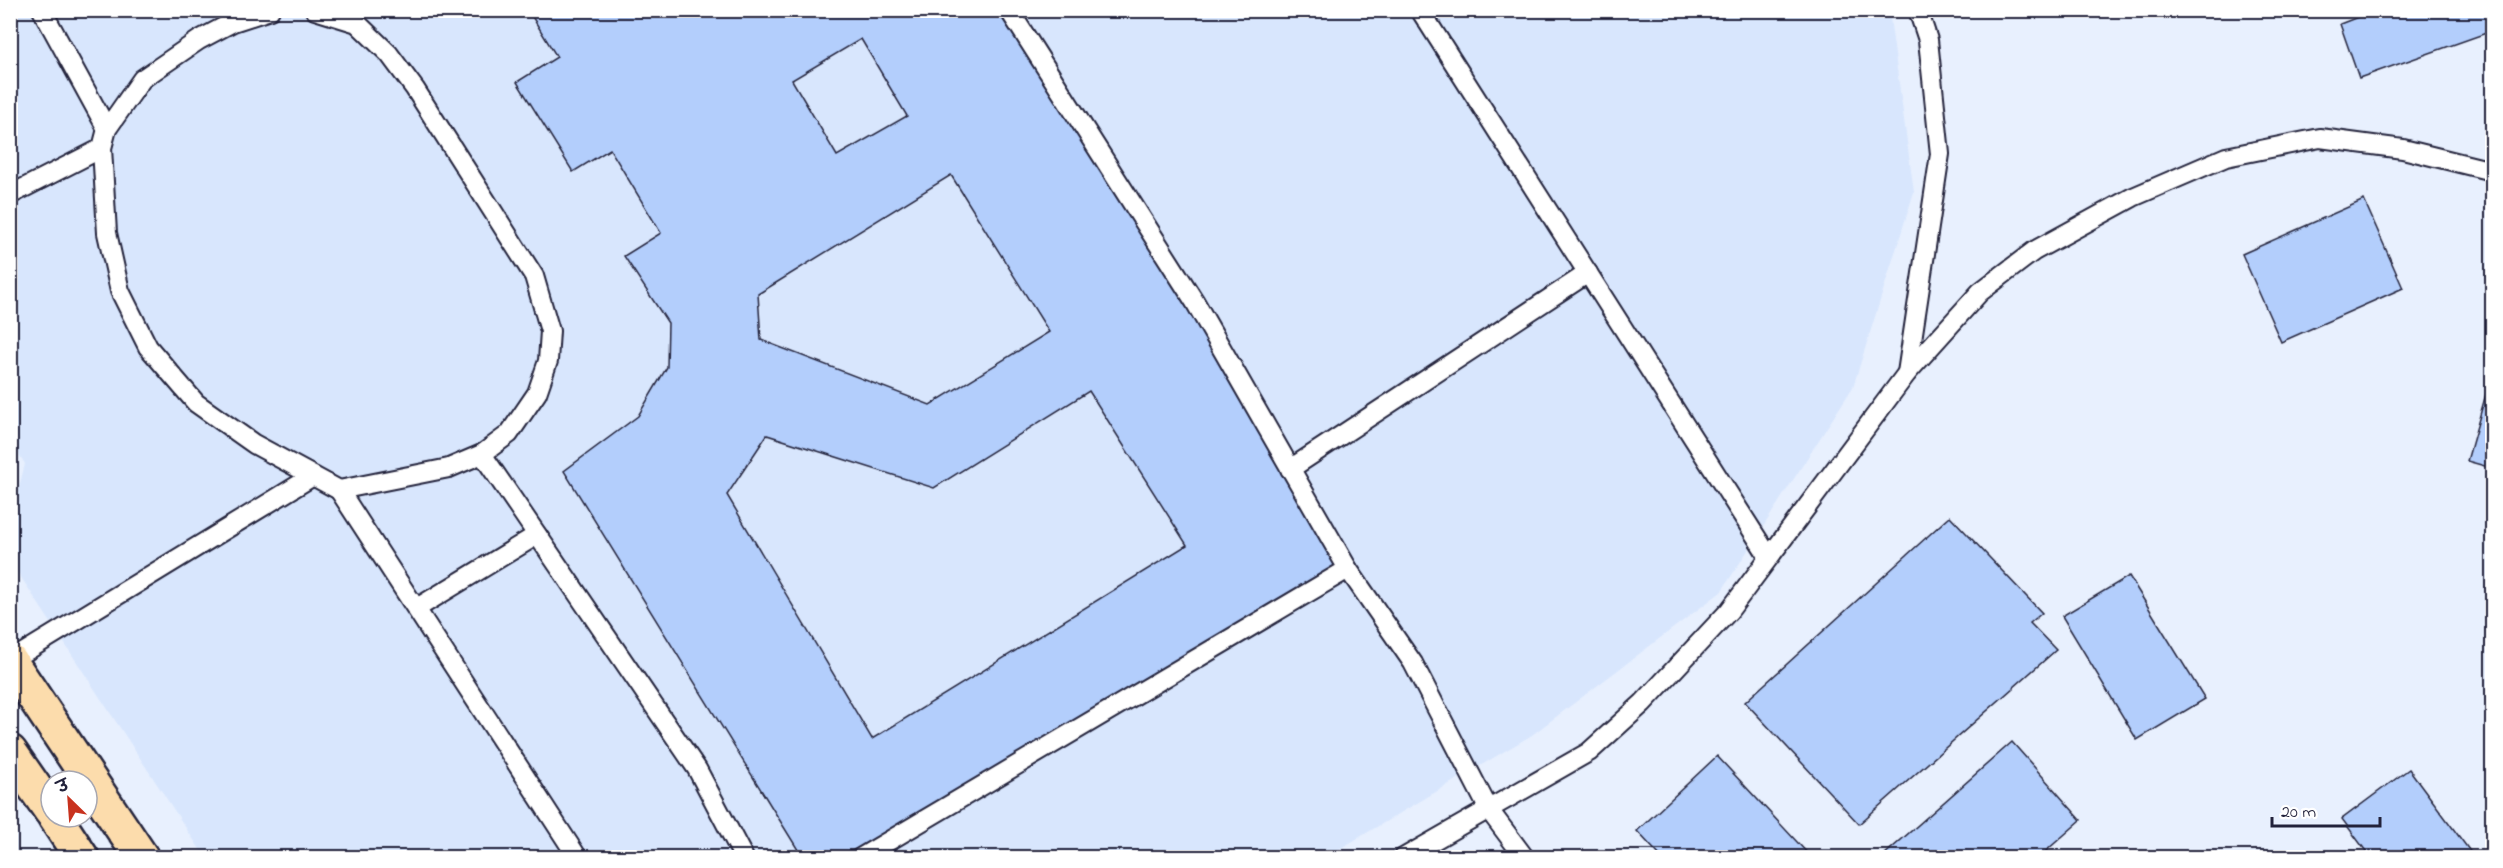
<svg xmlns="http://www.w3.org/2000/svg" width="2503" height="868" font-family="'Indie Flower','Playpen Sans Deva',sans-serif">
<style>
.built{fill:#d8e6fd}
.building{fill:#b3cefc;stroke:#22223b;stroke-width:1.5;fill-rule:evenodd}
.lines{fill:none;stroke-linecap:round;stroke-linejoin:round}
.lane-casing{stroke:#22223b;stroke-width:22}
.primary-casing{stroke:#22223b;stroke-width:38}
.lane{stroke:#fff;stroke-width:18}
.primary{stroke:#fcdcac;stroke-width:33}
</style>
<rect width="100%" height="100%" fill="#e8f0fe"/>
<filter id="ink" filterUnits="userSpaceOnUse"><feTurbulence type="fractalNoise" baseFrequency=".0167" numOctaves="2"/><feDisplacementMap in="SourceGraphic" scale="12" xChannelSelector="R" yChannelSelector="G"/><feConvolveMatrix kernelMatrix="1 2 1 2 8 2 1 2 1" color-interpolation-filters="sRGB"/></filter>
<g filter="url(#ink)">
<!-- built -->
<polygon class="built" points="11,11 1889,11 1914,192 1853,387 1721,592 1532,735 1326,857 205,857 11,562 11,518 25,464 11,441"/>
<!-- building -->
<g class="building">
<path d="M528 10H1011L1349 558 863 858H803L564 471 638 416 667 367 668 323 624 256 661 233 610 149 573 172 517 82 557 57ZM861 39 907 116 837 156 792 80ZM951 175 1049 332 930 405 761 340 758 294ZM1089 391 1187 545 872 739 727 495 767 435 934 488Z"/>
<polygon points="2376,10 2492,10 2492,31 2359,78 2340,24"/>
<polygon points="2364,200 2403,288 2281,342 2242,254"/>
<polygon points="2486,394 2492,396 2492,468 2467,461"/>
<polygon points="1950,516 2042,613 2030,623 2056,650 1859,824 1745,702"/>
<polygon points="2129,576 2205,699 2137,740 2062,616"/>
<polygon points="2012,742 2081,820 2038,858 1884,858 1883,856"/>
<polygon points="1717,756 1812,858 1662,858 1637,831"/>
<polygon points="2409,769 2475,858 2371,858 2342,819"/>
</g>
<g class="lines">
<defs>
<g id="lane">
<polyline points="42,10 107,129"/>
<polyline points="270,10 233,22 199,40 142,79 107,129 102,148 107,233 120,291 148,347 196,403 254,444 339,490 449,468 482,454 509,434 537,393 548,361 550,331 534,276 415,89 389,54 357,23 315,10"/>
<polyline points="1009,10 1195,302 1348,569 1413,663 1489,810 1525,858"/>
<polyline points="1420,10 1769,557"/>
<polyline points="10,195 102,148"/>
<polyline points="1907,373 1940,154 1928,40 1918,10"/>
<polyline points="482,454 697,769 744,858"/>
<polyline points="1290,469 1588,273"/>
<polyline points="339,490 578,858"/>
<polyline points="417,608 537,535"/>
<polyline points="10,661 313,476"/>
<polyline points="860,858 1348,569"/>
<polyline points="1403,858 1589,752 1643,703 1729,611 1907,373 1980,292 2034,251 2133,197 2226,157 2320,138 2403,149 2492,171"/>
</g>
<g id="primary">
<polyline points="10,661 142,858"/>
<polyline points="10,752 51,811"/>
<polyline points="55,817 82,858"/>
</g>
</defs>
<!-- lane casing -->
<use href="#lane" class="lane-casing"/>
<!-- primary casing -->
<use href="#primary" class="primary-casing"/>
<!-- lane -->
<use href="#lane" class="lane"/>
<!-- primary -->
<use href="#primary" class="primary"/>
</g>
</g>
<!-- margin -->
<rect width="2503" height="868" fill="none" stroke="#fff" stroke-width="36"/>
<rect x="18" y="18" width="2467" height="832" fill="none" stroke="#22223b" stroke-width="2" filter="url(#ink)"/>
<!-- north arrow -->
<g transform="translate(69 799) rotate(335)"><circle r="28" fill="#ffffff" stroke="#a7a7b1" stroke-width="1.5"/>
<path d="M0-4.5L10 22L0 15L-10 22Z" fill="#c8321e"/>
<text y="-9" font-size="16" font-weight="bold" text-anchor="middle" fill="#22223b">उ</text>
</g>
<!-- scale -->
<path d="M2272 817v9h108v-9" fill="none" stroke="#22223b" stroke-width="3"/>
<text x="2281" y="817" font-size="18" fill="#22223b" stroke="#ffffff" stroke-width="4.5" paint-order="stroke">20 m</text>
</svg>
